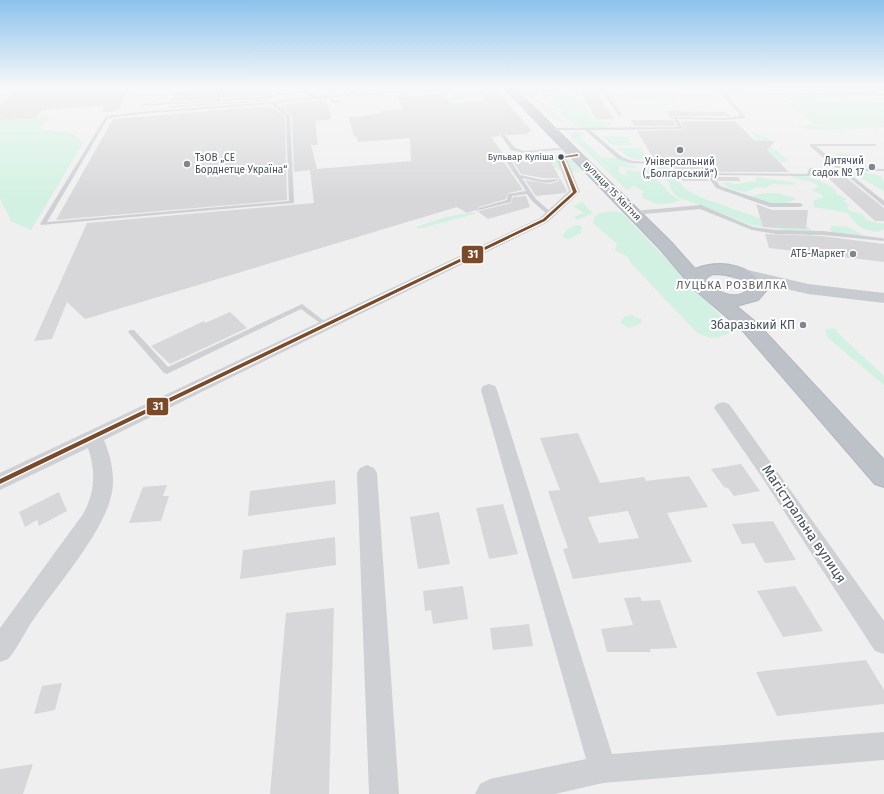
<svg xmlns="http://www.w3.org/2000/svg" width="884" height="794" font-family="'Fira Sans',sans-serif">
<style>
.green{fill:#d2f1e2}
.building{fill:#d7d7d9;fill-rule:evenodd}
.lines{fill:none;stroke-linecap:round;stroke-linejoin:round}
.highway-casing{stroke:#b4b7c0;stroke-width:2}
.lane{fill:#ced0d4;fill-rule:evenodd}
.street{fill:#ced0d4;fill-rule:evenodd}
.primary{fill:#c8cbd0;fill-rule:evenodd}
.highway{fill:#bdc1c8;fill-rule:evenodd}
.bus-1-casing{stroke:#fff;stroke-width:3}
.bus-1{fill:#7a4b2a;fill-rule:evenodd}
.poi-dot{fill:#818790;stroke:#fff;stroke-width:1.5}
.bus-dot{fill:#454f5d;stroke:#fff;stroke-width:1.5}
.labels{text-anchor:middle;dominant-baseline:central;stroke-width:4;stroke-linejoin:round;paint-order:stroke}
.far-bus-label{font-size:9px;fill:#454f5d;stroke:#fff;text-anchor:end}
.far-poi-label{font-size:10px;fill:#454f5d;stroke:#fff;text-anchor:end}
.far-street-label{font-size:10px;fill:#454f5d;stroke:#fff}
.far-neighbourhood-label{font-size:11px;letter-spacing:1px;fill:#5b5e64;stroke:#fff}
.poi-label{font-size:12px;fill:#454f5d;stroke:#fff;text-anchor:end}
.near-street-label{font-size:14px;fill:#454f5d;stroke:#fff}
.line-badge{stroke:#fff;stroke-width:1.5}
.badge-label{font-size:11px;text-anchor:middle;font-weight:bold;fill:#fff}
</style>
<rect width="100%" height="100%" fill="#f0efef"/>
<!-- green -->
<g class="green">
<path d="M641 87H677L688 89C676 93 652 95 641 87Z"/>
<polygon points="842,87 852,90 853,93 849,94 859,95 869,93 863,91 870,90 884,93 884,96 865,96 873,102 833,101 824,97 830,101 789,101 781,95 808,93 807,91 811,90 841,90"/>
<polygon points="445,90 462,91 469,100 452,101 450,98 451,97"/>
<path d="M553 90 577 93 594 120 613 123C606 130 582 130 573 124 569 121 566 117 561 114V113L565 111 564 109 556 108 540 93Z"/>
<polygon points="528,92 533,93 565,123 554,120 546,114 547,110 526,94"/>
<polygon points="628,93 672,93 679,101 633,100"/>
<polygon points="786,102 884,103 884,124 814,124"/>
<polygon points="50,116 40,129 72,133 83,143 31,230 12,222 0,199 0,120"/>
<polygon points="822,125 884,125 884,128 811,130 797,126"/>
<path d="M576 131 587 133 579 136 602 158C617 157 625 160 637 168L618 167 619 173 629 177 625 172 628 170 646 173 660 182 671 195 681 201C675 201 675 202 670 203 659 207 651 202 642 197L643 191 634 186 627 190 574 140 570 135Z"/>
<polygon points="753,132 772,140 770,146 790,161 774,163 757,143"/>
<polygon points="602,136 627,137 632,145 612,145"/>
<polygon points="616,148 641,148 648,160 632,159"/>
<polygon points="845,153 858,157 859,163 867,165 869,169 857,169 851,163 841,159 837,154"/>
<path d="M538 155C551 156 565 152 574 162 577 166 580 167 580 172 565 173 552 168 538 160Z"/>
<path d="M654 165 669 167 672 169 684 188 700 197 756 217 806 226 810 228 813 235 811 236 794 232 752 225 689 201C677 199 671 193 668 181L646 172 645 169Z"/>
<polygon points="857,170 881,176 884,182 884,191 863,179 849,175"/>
<path d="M793 175C808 175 825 181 836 191V194L847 199 843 201 849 205 847 208 849 211 862 214 866 220 884 224V229C881 230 878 232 875 232 863 230 853 224 848 213L813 207 814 200 823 198 822 195 812 190 819 186C811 180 801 181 792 177Z"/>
<path d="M758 177 796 183 793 185 773 184 766 188 757 187 747 192C739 191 728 190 723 183 728 181 731 184 736 184 743 184 747 180 756 182L757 180 755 178Z"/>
<path d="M766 193H778L796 198C785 208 765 202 752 198L755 195Z"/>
<polygon points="582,202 593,213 577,220 574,217 584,213 573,206"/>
<path d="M613 211 622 213 735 331C716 338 715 342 696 332L630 262 628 257 615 250 617 244 593 223 595 216 600 213Z"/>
<polygon points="475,212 478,213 422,228 417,228 416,227 445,217"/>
<polygon points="577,225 582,226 581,233 569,239 562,237 567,229"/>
<polygon points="832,226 848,227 863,235 860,239 840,236 829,230"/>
<polygon points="632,315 642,320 641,323 629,328 620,323 625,316"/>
<polygon points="834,328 842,337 884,376 884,385 827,337 825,329"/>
</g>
<!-- building -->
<g class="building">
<polygon points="18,87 130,87 118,111 101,112 105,106 42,110 36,118 0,120 0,105"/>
<polygon points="224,87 269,87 270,95 222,98"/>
<polygon points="491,89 497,91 532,131 527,132 529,134 507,135 501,132 499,134 500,136 491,137 505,156 497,157 496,159 498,161 504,162 523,190 508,193 506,199 479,207 478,210 479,211 511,203 513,197 526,196 530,207 488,219 476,210 467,213 457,207 85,319 67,302 52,339 34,341 87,223 314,203 310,170 294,172 292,116 279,105 326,100 332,119 315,121 318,145 311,145 317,169 411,161 410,138 358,142 357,136 354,137 349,117 371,115 381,113 380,111 404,109 397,97 442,93 450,103 485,101 476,90"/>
<polygon points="217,90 215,99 171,101 174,93"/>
<polygon points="581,93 597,93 614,119 596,119"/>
<polygon points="270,100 270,101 167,108 168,106"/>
<polygon points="270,106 285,117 287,200 56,220 113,119"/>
<polygon points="666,111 726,112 730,116 673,116 672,118 676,126 634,126 630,120 672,120"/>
<polygon points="680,121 735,121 755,141 775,141 767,150 789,172 710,172 701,162 669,161 667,158 653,158 637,131 681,130 684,128"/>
<polygon points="548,157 567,191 565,193 536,196 525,180 550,184 559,181 559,178 543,178 521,174 513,161"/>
<polygon points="673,166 699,167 709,181 683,181"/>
<polygon points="825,175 844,175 848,179 884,208 884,221 875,221"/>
<polygon points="715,177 738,177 741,181 718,181"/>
<polygon points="756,204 772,210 808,210 806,229 763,227"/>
<polygon points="765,234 822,236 884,244 884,262 769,248"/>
<polygon points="230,312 247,328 170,364 151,346 204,321 205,323"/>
<path d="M578 433 600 483 644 477 646 481 689 476 708 507 667 513 692 562 573 579 563 549 568 548 548 491 560 490 540 438ZM628 511 639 538 599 543 588 517Z"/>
<polygon points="741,464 760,491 734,496 728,488 724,487 711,469"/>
<polygon points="335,480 336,504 248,516 250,491"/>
<polygon points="167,485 163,496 169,496 161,521 129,523 143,487"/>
<polygon points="59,492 67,511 39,526 37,520 25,527 19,512"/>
<polygon points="503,504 518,554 489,559 476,508"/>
<polygon points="439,512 450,564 418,569 410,517"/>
<polygon points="773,521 796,560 765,563 754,543 742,544 732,524"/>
<polygon points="335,537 336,565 240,579 243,550"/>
<polygon points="463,586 468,619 433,624 431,610 425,611 423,591"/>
<polygon points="795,586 823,631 783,637 757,591"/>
<polygon points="640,597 642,601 660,600 677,648 650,649 651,652 607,652 601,629 633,625 624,598"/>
<polygon points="334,608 329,794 270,794 286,613"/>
<polygon points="529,624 533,646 493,650 490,628"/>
<polygon points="866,660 884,690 884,704 777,716 756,672"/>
<polygon points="62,683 55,710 34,714 42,686"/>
<polygon points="33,764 23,794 0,794 0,769"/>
</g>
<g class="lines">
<defs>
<path id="highway" d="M503 87H513L671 242 695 269C720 259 755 264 766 291L758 300 736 306 757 323 884 460V487L875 484 743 331 694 289 659 248ZM713 274C727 274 743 276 748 290 735 302 712 291 706 278Z"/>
</defs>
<!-- highway casing -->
<use href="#highway" class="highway-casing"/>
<!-- lane -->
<g class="lane">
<path d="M220 87H223L220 100 271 96 278 93 309 91 316 97 353 93 347 90 346 87H348L357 93 474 87H488L333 97 335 101H342L341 103H333L330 98 289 101 276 104 290 116 294 203 41 225 40 224 106 116 140 112 274 102 289 99 312 97 308 93 279 95 272 98 143 106 141 105 143 104 216 100ZM273 104 274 107 286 116 289 201 47 222 108 118 140 114Z"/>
<polygon points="717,87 720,87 724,92 884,93 884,95 726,94 745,116 745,118 725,120 677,119 683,128 681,129 590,130 622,157 632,161 701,164 709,173 807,174 809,169 811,168 836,168 810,146 810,144 876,144 876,146 816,146 842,168 884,169 884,171 846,171 884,201 884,206 840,170 813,170 811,175 809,176 712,175 720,186 771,203 800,203 803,205 800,207 770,207 716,188 700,166 630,163 618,159 585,130 552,130 550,129 552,128 678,127 673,117 725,118 741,116 721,94"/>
<polygon points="558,88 605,90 622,115 619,116 603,92 558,90 514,93 512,92"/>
<polygon points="501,133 503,133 515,148 524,151 570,147 572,148 570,149 524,153 511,150 500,134"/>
<path d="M532 155H534V157L510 159 520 175 543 180 558 179V180C548 186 533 180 522 178L536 199 552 213V215H548L532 201 527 194 512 196 511 202 479 210V208L507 200 508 194 526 191 505 160H499L497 159V158Z"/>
<polygon points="701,205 753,227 776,230 823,231 882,238 884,239 884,241 823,235 776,234 752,230 700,209 634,215 631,213 634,211"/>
<polygon points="302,304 328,324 329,325 328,326 324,326 301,309 167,374 164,373 128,332 130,330 134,330 168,367"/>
</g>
<!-- street -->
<g class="street">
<path d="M577 152 582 155 580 157 567 159 580 192 548 222 104 440C111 457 116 478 111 497 101 536 55 588 31 623 26 631 14 654 8 659 6 660 2 661 0 662V628L83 514C95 493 96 471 88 448L0 490V473L540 218 569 191 556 157 561 154Z"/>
<polygon points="489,384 495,386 497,390 612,754 884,732 884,760 603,783 555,794 475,794 480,784 490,779 586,759 481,390 483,386"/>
<polygon points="723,402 729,404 884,621 884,654 875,651 759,473 717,412 714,408 717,404"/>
<polygon points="367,465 374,468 377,473 399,794 369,794 357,473 360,468"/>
</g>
<!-- primary -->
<polygon class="primary" points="739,268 808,284 884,293 884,303 808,294 733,277 730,273 733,269"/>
<!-- highway -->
<use href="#highway" class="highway"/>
<defs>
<polygon id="bus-1" points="577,154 578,154 578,156 563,158 577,192 545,221 0,484 0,479 543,219 573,192 560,157"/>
</defs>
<!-- bus-1 casing -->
<use href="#bus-1" class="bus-1-casing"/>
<!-- bus-1 -->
<use href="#bus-1" class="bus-1"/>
</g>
<!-- sky -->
<linearGradient id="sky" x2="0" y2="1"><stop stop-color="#8dc2ec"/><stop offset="0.44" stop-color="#f8f8f8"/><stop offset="1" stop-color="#f8f8f8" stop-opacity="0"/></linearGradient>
<rect width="884" height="198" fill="url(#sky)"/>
<!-- markers -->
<g class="poi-dot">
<circle cx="680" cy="150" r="4"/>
<circle cx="187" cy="164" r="4"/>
<circle cx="872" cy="167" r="4"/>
<circle cx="853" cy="254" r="4"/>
<circle cx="803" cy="325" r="4"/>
</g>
<circle class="bus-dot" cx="561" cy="157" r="3.5"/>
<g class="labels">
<!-- far-bus labels -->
<g class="far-bus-label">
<text x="554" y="157">Бульвар Куліша</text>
</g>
<!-- far-poi labels -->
<g class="far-poi-label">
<text x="195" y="158" text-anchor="start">ТзОВ „СЕ<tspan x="195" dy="12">Борднетце Україна“</tspan></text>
<text x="864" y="161">Дитячий<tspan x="864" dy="12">садок № 17</tspan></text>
<text x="680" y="162" text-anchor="middle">Універсальний<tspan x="680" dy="12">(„Болгарський“)</tspan></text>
<text x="845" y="254">АТБ-Маркет</text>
</g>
<!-- far-street labels -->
<g class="far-street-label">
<text transform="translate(612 191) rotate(46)">вулиця 15 Квітня</text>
</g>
<!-- far-neighbourhood labels -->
<g class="far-neighbourhood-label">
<text x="732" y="285">ЛУЦЬКА РОЗВИЛКА</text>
</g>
<!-- poi labels -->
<g class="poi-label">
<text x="795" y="325">Збаразький КП</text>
</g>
<!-- near-street labels -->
<g class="near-street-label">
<text transform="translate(804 524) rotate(56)">Магістральна вулиця</text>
</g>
</g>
<g class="line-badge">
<rect x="461" y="245" width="23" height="19" rx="4" fill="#7a4b2a"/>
<rect x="146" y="397" width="23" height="19" rx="4" fill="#7a4b2a"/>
</g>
<g class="badge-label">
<text x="473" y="258">31</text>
<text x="158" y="410">31</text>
</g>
</svg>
